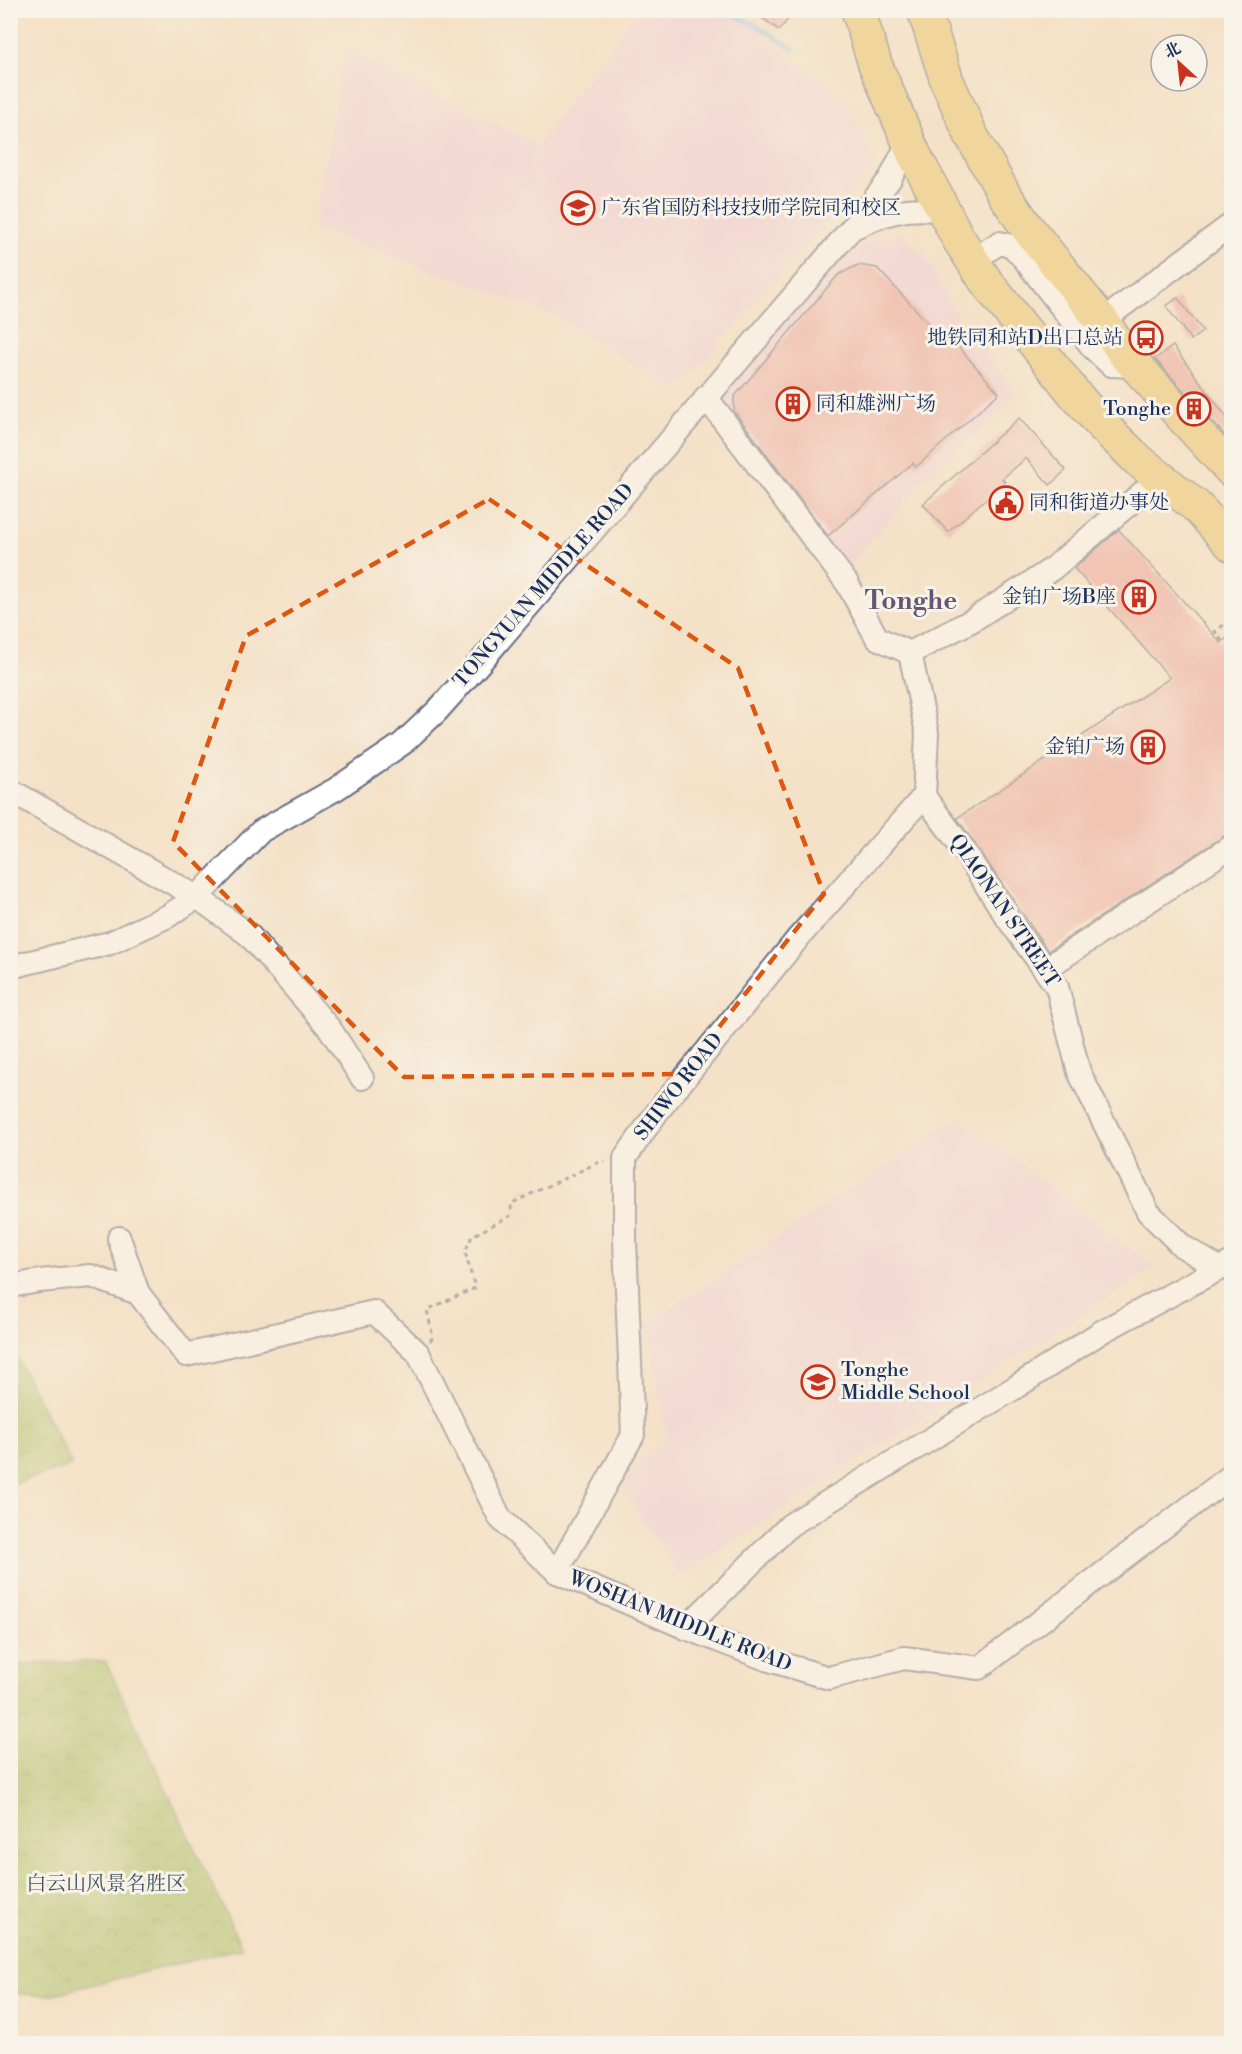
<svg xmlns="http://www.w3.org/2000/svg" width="1242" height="2054" font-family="'Libre Bodoni','Noto Serif SC',serif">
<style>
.built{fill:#f2cfe1}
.park{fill:url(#park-crowns);stroke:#607a64;stroke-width:1.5}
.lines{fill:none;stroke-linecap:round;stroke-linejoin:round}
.stream{stroke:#85baf4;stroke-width:5}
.building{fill:#eda09e}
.minor-casing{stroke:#676d83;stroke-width:26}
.highway-casing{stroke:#676d83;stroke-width:36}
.path{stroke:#676d83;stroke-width:3;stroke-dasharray:4.5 4.5;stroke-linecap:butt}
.minor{stroke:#fff;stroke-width:22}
.highway{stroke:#ebc669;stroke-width:33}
.marked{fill:none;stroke:#de5710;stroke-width:4.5;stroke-dasharray:12 8;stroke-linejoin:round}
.labels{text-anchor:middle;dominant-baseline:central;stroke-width:6;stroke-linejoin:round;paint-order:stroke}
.poi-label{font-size:20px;fill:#1b2f5e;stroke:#f7f3e8;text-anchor:start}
.street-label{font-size:20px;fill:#1b2f5e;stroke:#f7f3e8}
.park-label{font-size:20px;fill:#3e5461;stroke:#f7f3e8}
.district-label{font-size:26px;font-weight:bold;fill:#645774;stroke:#f7f3e8}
</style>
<defs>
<pattern id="park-crowns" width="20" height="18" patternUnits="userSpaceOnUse" patternTransform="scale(1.5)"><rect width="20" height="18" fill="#a6c46b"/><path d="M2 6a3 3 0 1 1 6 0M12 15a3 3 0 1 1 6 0" fill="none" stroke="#86a05b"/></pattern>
</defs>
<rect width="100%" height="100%" fill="#f7f3e8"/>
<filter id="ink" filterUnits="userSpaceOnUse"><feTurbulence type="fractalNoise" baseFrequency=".0167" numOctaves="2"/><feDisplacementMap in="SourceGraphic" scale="12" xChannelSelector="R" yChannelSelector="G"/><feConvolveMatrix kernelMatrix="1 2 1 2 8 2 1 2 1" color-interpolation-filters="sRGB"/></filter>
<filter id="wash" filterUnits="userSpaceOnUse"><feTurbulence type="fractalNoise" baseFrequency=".008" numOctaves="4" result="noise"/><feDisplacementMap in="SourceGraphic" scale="24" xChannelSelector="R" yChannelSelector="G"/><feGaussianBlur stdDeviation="1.35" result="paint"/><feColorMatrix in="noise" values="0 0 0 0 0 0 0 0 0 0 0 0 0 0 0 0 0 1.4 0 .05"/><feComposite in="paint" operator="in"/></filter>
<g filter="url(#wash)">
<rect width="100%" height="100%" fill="#f4e1c7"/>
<!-- built -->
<g class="built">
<polygon points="638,11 731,11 848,101 876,165 677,392 559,318 313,227 345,49 537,145"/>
<polygon points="902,233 931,264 960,322 1019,394 920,485 846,569 719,401 847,247"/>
<polygon points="959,1117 1155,1267 680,1577 617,1481 666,1440 648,1323"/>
</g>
<!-- park -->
<g class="park">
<polygon points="10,1345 72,1465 11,1485 10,1485"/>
<polygon points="105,1661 242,1948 50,1995 11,1994 11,1665"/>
</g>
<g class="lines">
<!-- stream -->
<polyline class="stream" points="726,10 766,31 793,49"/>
</g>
<g id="blocks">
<!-- building -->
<g class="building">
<polygon points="751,10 796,10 779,30"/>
<polygon points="858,265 877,268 944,340 949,336 999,393 916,467 913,463 828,536 734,411 734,397 838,275"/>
<polygon points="1178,298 1203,331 1191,340 1166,306"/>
<polygon points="1173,346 1232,424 1232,443 1155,359"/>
<polygon points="1019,418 1066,470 1050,485 1026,458 1002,479 1005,482 948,532 923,504"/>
<polygon points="1119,530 1221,643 1232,634 1232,831 1048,951 957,818 1170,678 1074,568"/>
</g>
</g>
</g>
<g filter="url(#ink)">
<use href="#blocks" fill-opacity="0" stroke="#676d83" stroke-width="1.5"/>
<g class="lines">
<defs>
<g id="minor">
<path d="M855 227C887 212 908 206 943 211"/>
<polyline points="972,261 999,243 1012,246 1025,260 1093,348 1111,365 1136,366"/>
<polyline points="1102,321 1232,224"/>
<polyline points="706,397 847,583 877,638 910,653"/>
<polyline points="910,653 971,621 1052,569 1161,477"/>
<polyline points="10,790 197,897 249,935 330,1029 362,1078"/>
<polyline points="924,796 961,846 1006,916 1057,987 1079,1072 1148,1212 1182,1246 1220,1269"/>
<polyline points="10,967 110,943 168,916 197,897 261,831 336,789 402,744 437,711 478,665 851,229 890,179 909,141"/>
<polyline points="1045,969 1232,846"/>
<polyline points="119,1238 138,1293 186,1355 374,1312 418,1353 500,1518 557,1572 686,1628 766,1659 829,1678 904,1658 979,1668 1232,1475"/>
<polyline points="10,1286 40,1281 91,1276 138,1293"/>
<polyline points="557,1572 633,1435 625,1241 625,1158 658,1111 799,937 924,796 927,733 910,653"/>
<polyline points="686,1628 790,1525 1016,1387 1101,1332 1232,1262"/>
</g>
<g id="highway">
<polyline points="858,10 875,64 914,154 958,238 987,283 1073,392 1100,423 1138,460 1197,507 1232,545"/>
<polyline points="924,10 947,81 971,135 1004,194 1026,226 1102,321 1125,354 1232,471"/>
</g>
</defs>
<!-- minor casing -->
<use href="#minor" class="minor-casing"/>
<!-- highway casing -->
<use href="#highway" class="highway-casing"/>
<!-- path -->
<g class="path">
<polyline points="1222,641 1215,632 1232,618"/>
<polyline points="430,1341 433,1337 427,1310 475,1288 465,1252 472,1236 510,1216 512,1203 597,1163 605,1161"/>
</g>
<!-- minor -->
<use href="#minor" class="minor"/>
<!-- highway -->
<use href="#highway" class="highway"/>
</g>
</g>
<!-- marked area -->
<path d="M0 0H1242V2054H0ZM489 499 738 668 824 894 682 1074 404 1077 173 842 246 636Z" fill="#f4e1c7" fill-opacity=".55" fill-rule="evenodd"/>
<path class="marked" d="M489 499 738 668 824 894 682 1074 404 1077 173 842 246 636Z"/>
<!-- icons -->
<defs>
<symbol id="school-ring" viewBox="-11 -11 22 22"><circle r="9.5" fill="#f7f3e8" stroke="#c8321e" stroke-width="1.5"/><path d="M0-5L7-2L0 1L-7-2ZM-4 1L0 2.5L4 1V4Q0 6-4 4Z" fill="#c8321e"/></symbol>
<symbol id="bus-ring" viewBox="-11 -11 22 22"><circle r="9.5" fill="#f7f3e8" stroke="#c8321e" stroke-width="1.5"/><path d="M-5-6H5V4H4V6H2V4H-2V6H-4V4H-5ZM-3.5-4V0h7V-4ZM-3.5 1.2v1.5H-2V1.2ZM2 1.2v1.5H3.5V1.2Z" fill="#c8321e"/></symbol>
<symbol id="building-ring" viewBox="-11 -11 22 22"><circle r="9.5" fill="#f7f3e8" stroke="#c8321e" stroke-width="1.5"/><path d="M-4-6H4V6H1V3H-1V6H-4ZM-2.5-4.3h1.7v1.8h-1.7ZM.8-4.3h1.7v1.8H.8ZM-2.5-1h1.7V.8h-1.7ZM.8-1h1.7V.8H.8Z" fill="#c8321e"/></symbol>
<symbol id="civic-ring" viewBox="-11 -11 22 22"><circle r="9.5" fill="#f7f3e8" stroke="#c8321e" stroke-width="1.5"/><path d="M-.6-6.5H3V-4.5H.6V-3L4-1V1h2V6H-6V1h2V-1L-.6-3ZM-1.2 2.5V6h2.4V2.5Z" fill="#c8321e"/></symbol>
</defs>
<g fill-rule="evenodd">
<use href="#school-ring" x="559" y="189" width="38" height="38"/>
<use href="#bus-ring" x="1127" y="319" width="38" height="38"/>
<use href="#building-ring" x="774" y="385" width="38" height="38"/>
<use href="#building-ring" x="1175" y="390" width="38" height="38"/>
<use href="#civic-ring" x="987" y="484" width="38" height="38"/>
<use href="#building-ring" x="1120" y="578" width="38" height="38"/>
<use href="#building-ring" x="1129" y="728" width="38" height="38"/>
<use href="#school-ring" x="799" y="1363" width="38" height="38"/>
</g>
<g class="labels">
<!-- poi labels -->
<g class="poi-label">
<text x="601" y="208">广东省国防科技技师学院同和校区</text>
<text x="1123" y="338" text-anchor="end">地铁同和站D出口总站</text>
<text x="816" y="404">同和雄洲广场</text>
<text x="1171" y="409" text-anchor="end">Tonghe</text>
<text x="1029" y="503">同和街道办事处</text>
<text x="1116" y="597" text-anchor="end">金铂广场B座</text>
<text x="1125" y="747" text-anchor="end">金铂广场</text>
<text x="841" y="1370">Tonghe<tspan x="841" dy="23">Middle School</tspan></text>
</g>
<!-- street labels -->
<g class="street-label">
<text transform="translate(544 586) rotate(-49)">TONGYUAN MIDDLE ROAD</text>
<text transform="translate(1004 911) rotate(56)">QIAONAN STREET</text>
<text transform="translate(679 1087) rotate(-52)">SHIWO ROAD</text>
<text transform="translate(680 1622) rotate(22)">WOSHAN MIDDLE ROAD</text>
</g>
<!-- park labels -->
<g class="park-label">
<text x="106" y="1884">白云山风景名胜区</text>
</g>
<!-- district labels -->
<g class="district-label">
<text x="911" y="601">Tonghe</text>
</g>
</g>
<!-- margin -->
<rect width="1242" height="2054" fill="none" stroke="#f7f3e8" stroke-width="36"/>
<!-- north arrow -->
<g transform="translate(1179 63) rotate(333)"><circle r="28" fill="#f7f3e8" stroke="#9fa5b1" stroke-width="1.5"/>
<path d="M0-4.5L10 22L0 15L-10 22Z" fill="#c8321e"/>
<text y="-9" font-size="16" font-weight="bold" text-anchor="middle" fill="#1b2f5e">北</text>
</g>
</svg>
